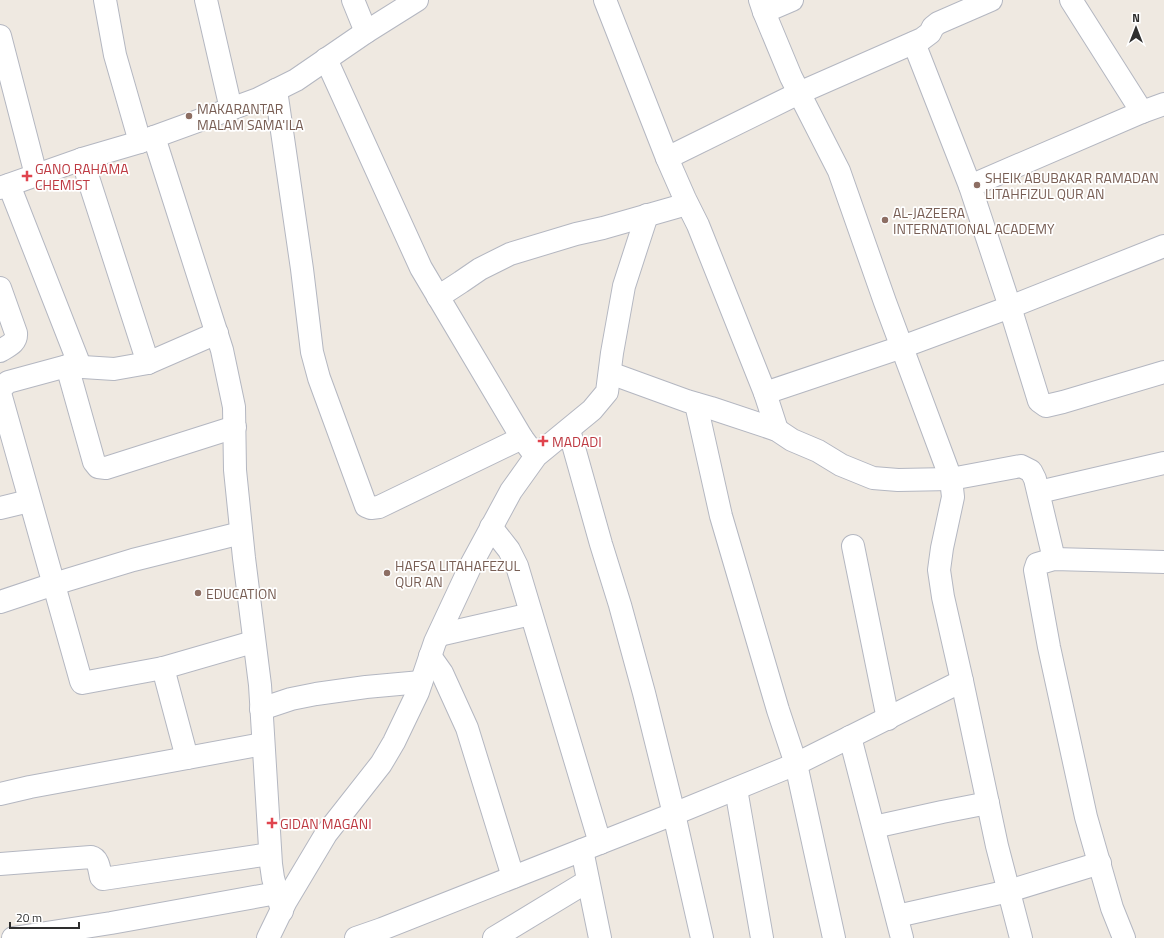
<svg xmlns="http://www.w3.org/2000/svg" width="1164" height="938" font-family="'Titillium Web',sans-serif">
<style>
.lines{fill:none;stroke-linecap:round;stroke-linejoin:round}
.minor-casing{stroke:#b4b7c1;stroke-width:24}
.minor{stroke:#fff;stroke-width:22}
.education-dot{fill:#8d6e63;stroke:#fff;stroke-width:1.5}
.health-dot{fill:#e0444e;stroke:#fff;stroke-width:1.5}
.labels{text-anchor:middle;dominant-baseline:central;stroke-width:3.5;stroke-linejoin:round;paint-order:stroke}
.education-label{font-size:14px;fill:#785e54;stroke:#fff;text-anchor:start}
.health-label{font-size:14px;fill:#be3a42;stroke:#fff;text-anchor:start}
</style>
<rect width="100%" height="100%" fill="#efe9e1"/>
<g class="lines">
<defs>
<g id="minor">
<polyline points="105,0 115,55 140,142"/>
<polyline points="206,0 231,109"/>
<polyline points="353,0 366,32"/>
<polyline points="605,0 667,158 685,199 698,225 765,393 777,430"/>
<polyline points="760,0 764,12 791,77 839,171 885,302 951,479 953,497 942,548 939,570 943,597 962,681 997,846 1021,938"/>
<polyline points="1071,0 1142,112"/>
<polyline points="764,12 792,0"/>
<polyline points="0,36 36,175"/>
<polyline points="914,43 970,186 1010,307 1039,401 1046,406 1063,402 1164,372"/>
<polyline points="326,59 421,268 522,438 531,450"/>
<polyline points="276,90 302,269 312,352 319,378 366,506 371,508 379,507 522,438"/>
<polyline points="154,137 222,350 234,407 235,470 244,558 260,685 271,864 273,878 282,911"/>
<polyline points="667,158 799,93 922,39 930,33 933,27 938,23 991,0"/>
<polyline points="82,159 148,363"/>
<polyline points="9,185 80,366"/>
<polyline points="970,186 1142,112 1164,104"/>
<polyline points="0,188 82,159 140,142 258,99 296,80 366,32 417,0"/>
<path d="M0 288 16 333C17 343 8 346 0 351"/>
<polyline points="438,297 461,282 480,269 510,254 576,234 603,228 687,204"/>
<polyline points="67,366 94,462 98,467 106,468 235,427"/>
<polyline points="610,373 687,401 711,408 777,430 792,440 818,451 841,465 873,478 898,480 951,479 1021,466 1031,471 1035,479 1054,559"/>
<polyline points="0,389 8,382 67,366 114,369 148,363 217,333"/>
<polyline points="0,393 81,681 82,683 163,668 253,642"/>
<polyline points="765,393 902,347 1010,307 1164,246"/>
<polyline points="696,404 721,516 778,710 796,764 834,938"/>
<polyline points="569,430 601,544 620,605 644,693 674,814 702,938"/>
<polyline points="1039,492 1164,463"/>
<polyline points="0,508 29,501"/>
<polyline points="491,527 509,550 517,566 600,843"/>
<polyline points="853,546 888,719"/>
<polyline points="0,602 54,584 133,560 241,533"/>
<polyline points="439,635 531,614"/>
<polyline points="430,656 442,673 467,728 513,877"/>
<polyline points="163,668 187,758"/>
<polyline points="261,709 291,699 316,694 366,687 421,682"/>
<polyline points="850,737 902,938"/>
<polyline points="736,789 762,938"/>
<polyline points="0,794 30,787 263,744"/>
<polyline points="874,827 942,812 988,803"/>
<polyline points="582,850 600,938"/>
<path d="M0 864 91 857C99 859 99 869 101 877L103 879 270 854"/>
<polyline points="897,916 1009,891 1100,863"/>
<polyline points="13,938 111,923 277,893"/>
<polyline points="268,938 286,901 326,834 381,764 394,742 418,692 435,642 471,565 511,491 536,456 592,410 607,392 612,353 624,286 647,215"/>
<polyline points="356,938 382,929 686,809 796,764 962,681"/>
<polyline points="494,938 588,881"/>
<polyline points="1124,938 1112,908 1086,817 1049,647 1035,570 1037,564 1054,559 1164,562"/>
</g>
</defs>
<!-- minor casing -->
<use href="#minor" class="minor-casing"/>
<!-- minor -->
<use href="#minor" class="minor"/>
</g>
<!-- markers -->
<g class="education-dot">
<circle cx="189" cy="116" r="4"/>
<circle cx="977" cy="185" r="4"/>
<circle cx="885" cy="220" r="4"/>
<circle cx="387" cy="573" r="4"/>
<circle cx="198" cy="593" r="4"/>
</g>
<g class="health-dot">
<path d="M25 170h4v4h4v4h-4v4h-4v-4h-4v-4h4z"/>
<path d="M541 435h4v4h4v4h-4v4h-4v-4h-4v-4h4z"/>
<path d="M270 817h4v4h4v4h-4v4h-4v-4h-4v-4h4z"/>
</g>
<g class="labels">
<!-- education labels -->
<g class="education-label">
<text x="197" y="108">MAKARANTAR<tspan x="197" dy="16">MALAM SAMA'ILA</tspan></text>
<text x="985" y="177">SHEIK ABUBAKAR RAMADAN<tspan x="985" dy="16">LITAHFIZUL QUR AN</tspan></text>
<text x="893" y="212">AL-JAZEERA<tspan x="893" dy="16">INTERNATIONAL ACADEMY</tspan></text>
<text x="395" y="565">HAFSA LITAHAFEZUL<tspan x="395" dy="16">QUR AN</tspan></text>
<text x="206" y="593">EDUCATION</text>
</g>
<!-- health labels -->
<g class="health-label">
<text x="35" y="168">GANO RAHAMA<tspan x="35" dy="16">CHEMIST</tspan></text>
<text x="552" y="441">MADADI</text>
<text x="280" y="823">GIDAN MAGANI</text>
</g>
</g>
<!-- north arrow -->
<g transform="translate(1136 28)" stroke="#ffffff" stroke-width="3" paint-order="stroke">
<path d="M0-3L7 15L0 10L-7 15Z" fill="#2e2e2e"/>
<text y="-6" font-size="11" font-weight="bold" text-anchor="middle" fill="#2e2e2e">N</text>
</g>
<!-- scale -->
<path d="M10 922v6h69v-6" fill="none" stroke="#2e2e2e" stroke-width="2"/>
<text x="16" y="922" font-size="12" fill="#2e2e2e" stroke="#ffffff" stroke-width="3" paint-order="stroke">20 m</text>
</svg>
